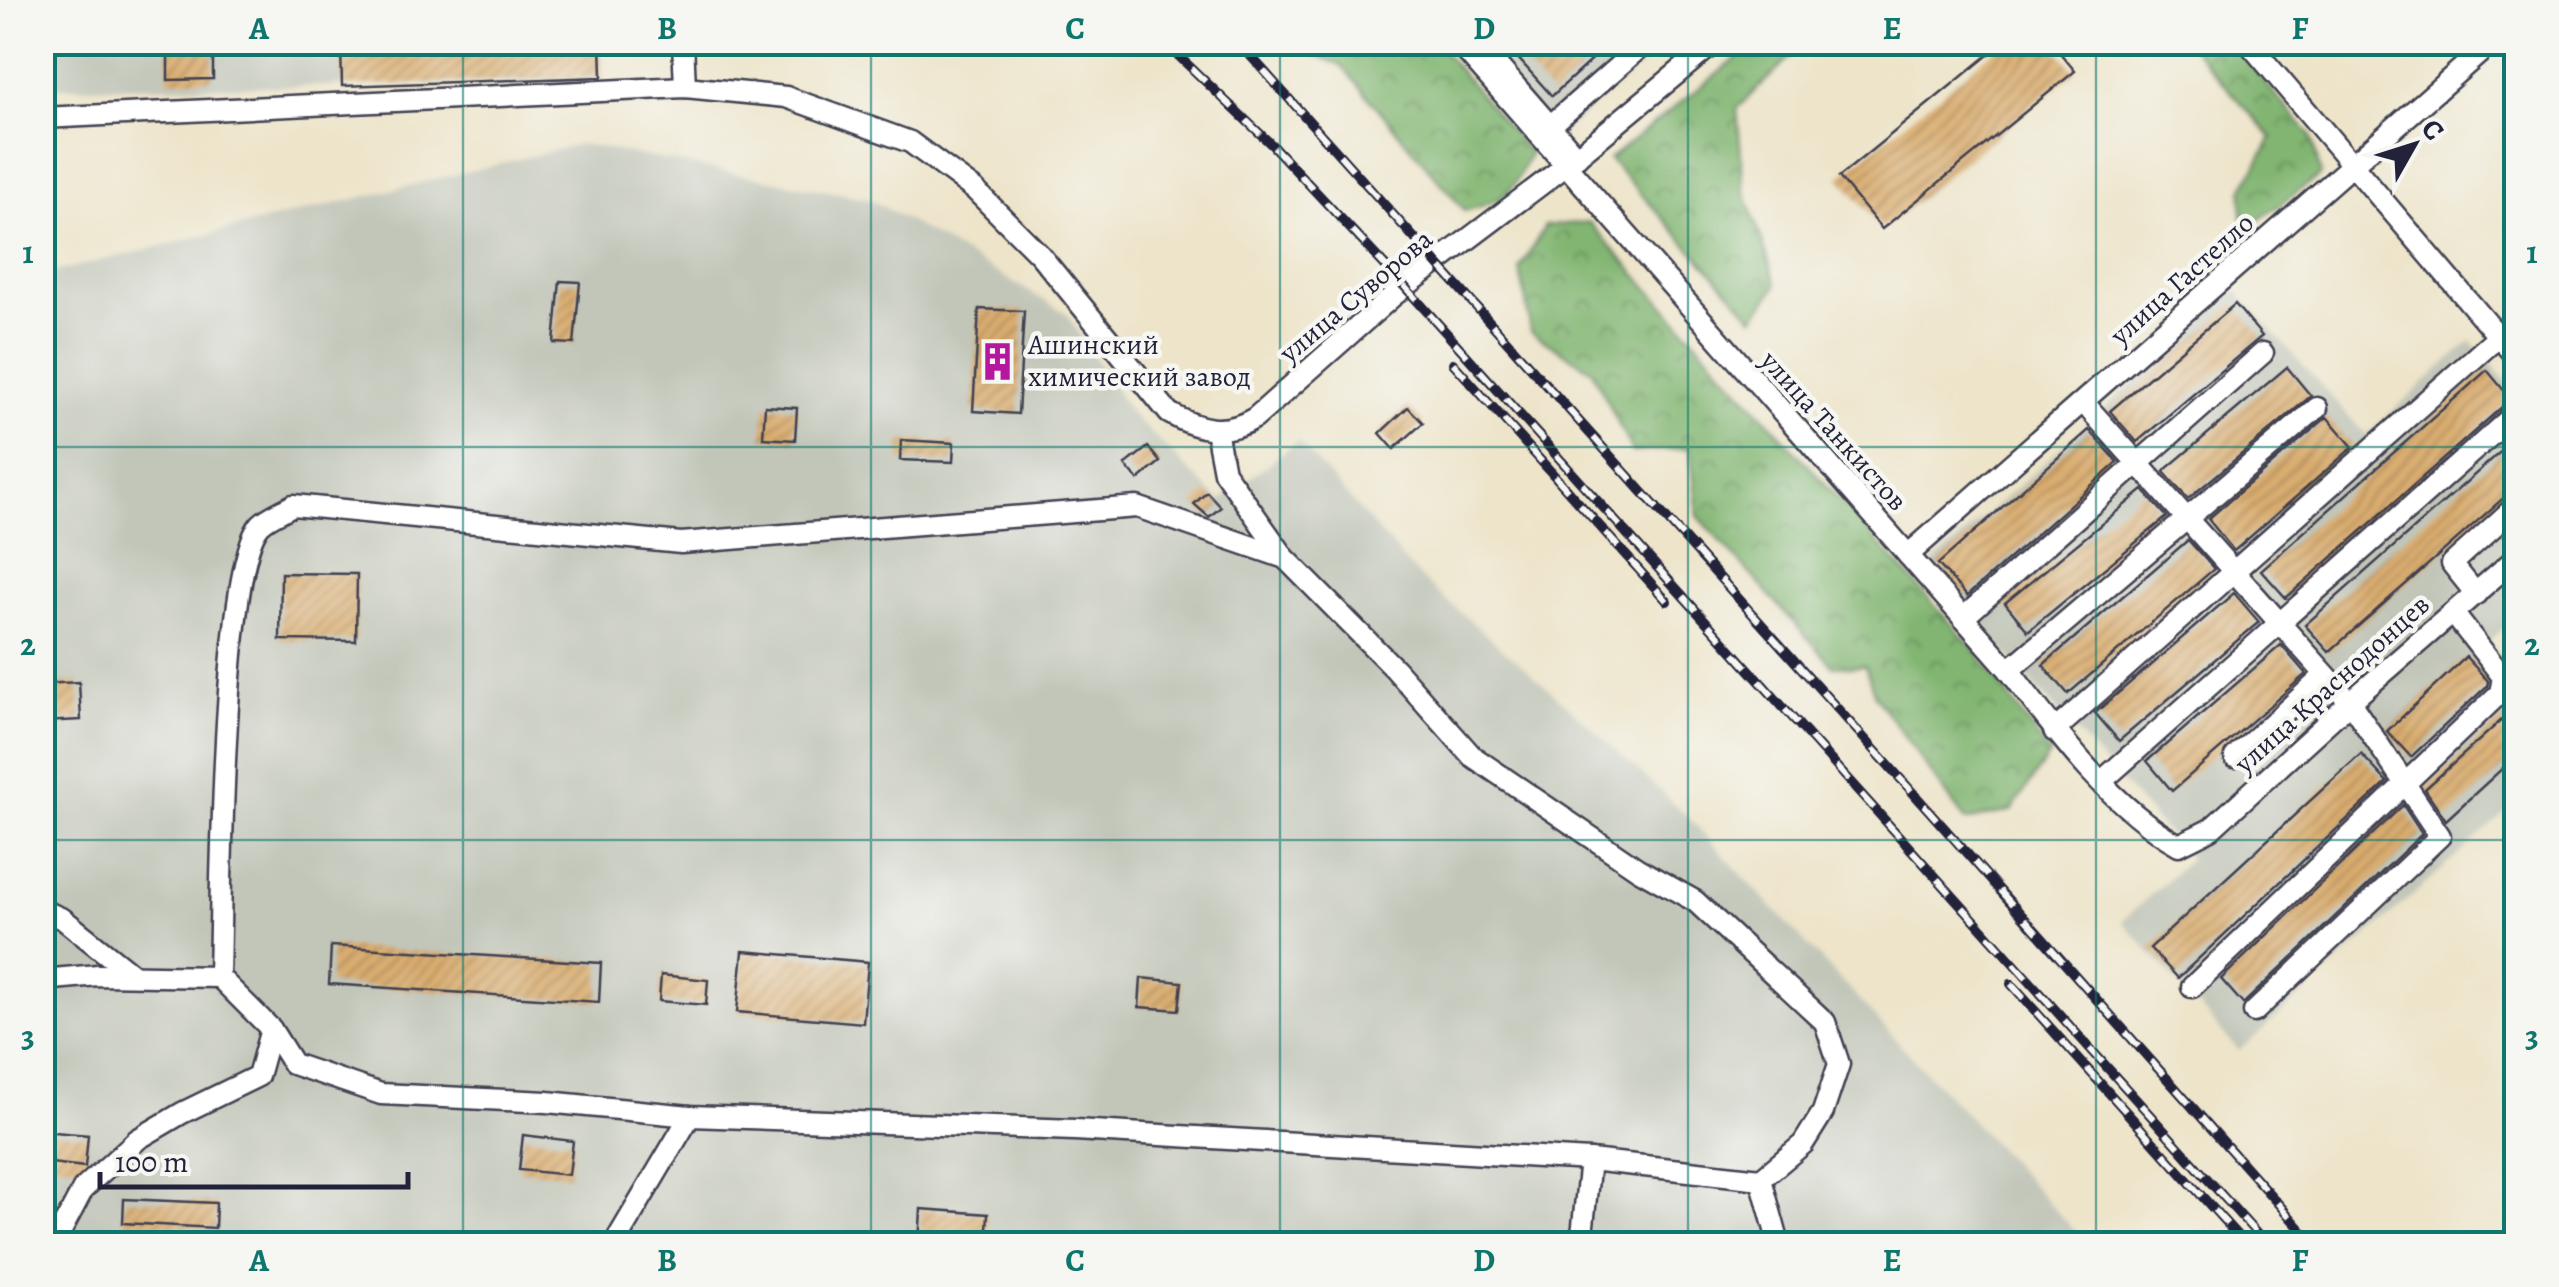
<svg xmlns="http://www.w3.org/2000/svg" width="2559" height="1287" font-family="Alegreya,serif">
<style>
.industrial{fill:#c2c6b9}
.forest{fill:url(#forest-crowns);stroke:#526c56;stroke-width:2.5}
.building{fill:url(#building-hatch)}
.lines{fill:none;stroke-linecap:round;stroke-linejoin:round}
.minor-casing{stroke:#403f50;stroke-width:25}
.minor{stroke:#fff;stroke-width:20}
.rail-casing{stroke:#22223b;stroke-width:10}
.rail{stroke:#f6f6f2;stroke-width:6;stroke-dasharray:19;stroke-linecap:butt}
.grid{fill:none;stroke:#0f766e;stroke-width:2.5;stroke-opacity:0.55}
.labels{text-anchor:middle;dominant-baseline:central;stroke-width:9;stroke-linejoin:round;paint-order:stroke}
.street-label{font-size:28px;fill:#22223b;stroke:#f6f6f2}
.poi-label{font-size:28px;fill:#22223b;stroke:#f6f6f2;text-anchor:start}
.neatline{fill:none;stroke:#0f766e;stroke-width:4}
.grid-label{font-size:32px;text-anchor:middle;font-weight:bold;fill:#0f766e}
</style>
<defs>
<pattern id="forest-crowns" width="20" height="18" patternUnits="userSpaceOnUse" patternTransform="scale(2.5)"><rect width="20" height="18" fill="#81b571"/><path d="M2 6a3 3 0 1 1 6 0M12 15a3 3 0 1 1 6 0" fill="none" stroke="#69935e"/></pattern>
<pattern id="building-hatch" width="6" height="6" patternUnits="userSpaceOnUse" patternTransform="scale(2.5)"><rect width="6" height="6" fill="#daad70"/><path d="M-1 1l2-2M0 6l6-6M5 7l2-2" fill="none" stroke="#b08c5d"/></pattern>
</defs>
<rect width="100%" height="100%" fill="#f6f6f2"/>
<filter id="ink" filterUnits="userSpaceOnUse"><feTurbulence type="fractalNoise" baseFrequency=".01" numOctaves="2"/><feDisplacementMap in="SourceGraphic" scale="20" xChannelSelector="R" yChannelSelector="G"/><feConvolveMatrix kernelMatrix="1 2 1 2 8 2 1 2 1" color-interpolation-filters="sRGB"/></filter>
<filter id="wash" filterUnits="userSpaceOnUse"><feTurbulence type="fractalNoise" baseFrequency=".0048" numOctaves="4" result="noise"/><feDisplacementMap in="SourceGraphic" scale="40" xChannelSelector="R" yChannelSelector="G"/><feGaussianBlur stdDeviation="2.25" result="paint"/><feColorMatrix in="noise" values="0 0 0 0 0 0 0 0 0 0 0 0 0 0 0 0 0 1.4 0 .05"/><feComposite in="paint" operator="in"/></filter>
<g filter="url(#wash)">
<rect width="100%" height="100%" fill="#ede4c9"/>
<!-- industrial -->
<g class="industrial">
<polygon points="42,43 601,43 602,81 328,86 43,87"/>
<polygon points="1468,43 1668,43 1552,141"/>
<polygon points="581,144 870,199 1066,313 1130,413 1220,501 1298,441 1418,576 1555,694 1686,815 2087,1244 43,1244 42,275"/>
<polygon points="2236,291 2366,435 2471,341 2516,392 2516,617 2487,643 2516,676 2516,803 2239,1051 2122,921 2190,859 1928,567"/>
</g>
<!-- forest -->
<g class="forest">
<polygon points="1758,42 1805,43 1737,108 1744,189 1777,285 1754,318 1609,159"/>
<path d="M1295 43H1436L1530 153C1510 195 1510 198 1465 211L1341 65 1300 50Z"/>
<polygon points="2188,43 2231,43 2311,136 2321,175 2242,232 2243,190 2272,138"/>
<polygon points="1589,222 1976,651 2050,754 2011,811 1966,821 1875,696 1865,666 1833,666 1698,516 1690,448 1632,452 1592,370 1531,332 1520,269 1545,226"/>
</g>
<g id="blocks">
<!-- building -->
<g class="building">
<polygon points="601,42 602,77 342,86 341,46"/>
<polygon points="1534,42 1611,42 1552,96 1517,57"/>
<polygon points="2004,42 2051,42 2075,71 1882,229 1839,177"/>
<polygon points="168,47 213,47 213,79 168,80"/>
<polygon points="560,281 580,282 574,344 554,343"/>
<polygon points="2235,304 2262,336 2137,442 2110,411"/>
<polygon points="979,309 1024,311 1018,414 973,411"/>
<polygon points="2287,367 2311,396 2188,499 2164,472 2166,469"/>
<polygon points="2487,370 2511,399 2286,598 2261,570"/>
<polygon points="765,406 797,408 795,440 763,438"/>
<polygon points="1408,407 1423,423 1394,449 1380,433"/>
<polygon points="2327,417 2353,447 2234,551 2208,519"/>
<polygon points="2089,430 2118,462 1967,596 1938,564"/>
<polygon points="2516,438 2516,487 2329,652 2305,625"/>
<polygon points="901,440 954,443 953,462 900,460"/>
<polygon points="1148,447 1160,462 1138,480 1125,465"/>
<polygon points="2143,490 2167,517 2028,631 2005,603"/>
<polygon points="1207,492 1221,507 1209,517 1194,504"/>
<polygon points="2188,540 2214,569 2068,694 2043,665"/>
<polygon points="281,573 357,574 356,641 280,640"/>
<polygon points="2234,593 2259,622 2119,741 2095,713"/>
<polygon points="2281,645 2306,674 2172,791 2147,761"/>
<polygon points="2466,657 2488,681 2487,686 2411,757 2387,731"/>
<polygon points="79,682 81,720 42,722 42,684"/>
<polygon points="2516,707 2516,756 2446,820 2425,789"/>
<polygon points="2361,754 2387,782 2178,978 2150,948"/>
<polygon points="2403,805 2422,834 2243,1004 2221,979"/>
<polygon points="331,946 601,963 599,1002 329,984"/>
<polygon points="743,951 868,962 863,1023 737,1012"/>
<polygon points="661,975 708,980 706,1005 659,1001"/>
<polygon points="1141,978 1182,982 1179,1010 1139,1007"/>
<polygon points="42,1131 88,1135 85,1167 42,1162"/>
<polygon points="523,1135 573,1141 569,1175 519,1170"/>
<polygon points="124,1199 216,1203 215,1228 123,1223"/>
<polygon points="921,1209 988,1214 986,1244 919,1244"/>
</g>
</g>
</g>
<g filter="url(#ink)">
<use href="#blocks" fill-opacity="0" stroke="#403f50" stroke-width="2.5"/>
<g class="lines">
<defs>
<g id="minor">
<polyline points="683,42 685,87"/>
<path d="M1458 42 2009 670C2055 731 2112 808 2179 845L2211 829 2350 702 2516 558"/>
<polyline points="1477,42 1577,157"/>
<polyline points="2248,42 2516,357"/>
<polyline points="1492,60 1512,42"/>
<path d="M42 118 685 87 786 97 910 142 975 190 1040 255 1169 413C1199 430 1225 436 1255 418L1394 295 1564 167 1715 42"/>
<polyline points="1550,126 1646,42"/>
<polyline points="2084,403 2350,702 2440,836 2254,1012"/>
<path d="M1216 430 1224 472 1285 558 1395 669 1472 756 1638 869 1695 901 1825 1022 1839 1064 1823 1112 1803 1144 1761 1179 1590 1160 1075 1130 690 1116 547 1102 381 1094 293 1064 271 1029 219 977C221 904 222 568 260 525 267 517 283 511 293 505L681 543 1137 507 1285 558"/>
<polyline points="1908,555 2492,42"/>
<polyline points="2476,594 2452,564 2516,506"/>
<polyline points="1963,618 2263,353"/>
<polyline points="2009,670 2317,408"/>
<polyline points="2054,731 2499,336"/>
<polyline points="2235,757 2325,675"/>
<polyline points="2102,781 2516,413"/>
<polyline points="42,910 63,919 133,975"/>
<polyline points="42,980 98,975 219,977"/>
<polyline points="2192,987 2500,693 2503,677 2453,613"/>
<polyline points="1761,1179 1779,1244"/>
<polyline points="54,1244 83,1189 138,1139 182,1113 258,1076 271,1029"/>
<polyline points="617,1244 616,1241 690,1116"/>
<polyline points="1581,1244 1590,1160"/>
</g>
</defs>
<!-- minor casing -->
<use href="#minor" class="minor-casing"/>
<!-- minor -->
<use href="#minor" class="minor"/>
<defs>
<g id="rail">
<polyline points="1164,42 1273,146 1405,287 2266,1244"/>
<polyline points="1238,42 1907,786 2314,1244"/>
<polyline points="1453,363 1667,601"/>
<polyline points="2011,984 2245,1244"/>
</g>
</defs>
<!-- rail casing -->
<use href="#rail" class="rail-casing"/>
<!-- rail -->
<use href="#rail" class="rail"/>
</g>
</g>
<!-- grid -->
<path class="grid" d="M463 42V1244M871 42V1244M1280 42V1244M1688 42V1244M2096 42V1244M42 447H2516M42 840H2516"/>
<!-- icons -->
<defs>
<symbol id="building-bare" viewBox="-9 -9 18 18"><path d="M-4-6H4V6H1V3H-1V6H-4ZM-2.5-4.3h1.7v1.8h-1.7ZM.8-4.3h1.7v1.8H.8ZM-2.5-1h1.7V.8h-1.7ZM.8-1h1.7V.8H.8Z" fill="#b5179e" stroke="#f6f6f2" stroke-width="2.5" paint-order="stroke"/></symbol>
</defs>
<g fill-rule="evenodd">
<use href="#building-bare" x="970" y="334" width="55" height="55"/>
</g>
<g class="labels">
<!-- street labels -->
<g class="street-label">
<text transform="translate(2182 279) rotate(-42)">улица Гастелло</text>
<text transform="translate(1356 296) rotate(-40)">улица Суворова</text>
<text transform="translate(1834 431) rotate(48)">улица Танкистов</text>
<text transform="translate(2332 684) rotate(-42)">улица Краснодонцев</text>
</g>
<!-- poi labels -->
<g class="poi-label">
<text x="1028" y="345">Ашинский<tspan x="1028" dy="32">химический завод</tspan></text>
</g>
</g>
<!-- margin -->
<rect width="2559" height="1287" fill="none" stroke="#f6f6f2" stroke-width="110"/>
<!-- north arrow -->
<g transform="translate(2414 145) rotate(51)" stroke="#f6f6f2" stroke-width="8" paint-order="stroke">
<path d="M0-8L18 38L0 25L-18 38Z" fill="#22223b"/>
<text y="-15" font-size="28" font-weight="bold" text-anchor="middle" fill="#22223b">С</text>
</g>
<!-- scale -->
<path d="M100 1172v15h308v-15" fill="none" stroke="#22223b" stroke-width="5"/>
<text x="115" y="1172" font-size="30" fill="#22223b" stroke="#f6f6f2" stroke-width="8" paint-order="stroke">100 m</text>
<rect x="55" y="55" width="2449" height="1177" class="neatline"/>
<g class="grid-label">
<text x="259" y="39">A</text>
<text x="667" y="39">B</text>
<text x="1075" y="39">C</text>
<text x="1484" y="39">D</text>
<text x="1892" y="39">E</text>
<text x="2300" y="39">F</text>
<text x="28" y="263">1</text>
<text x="2532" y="263">1</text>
<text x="28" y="655">2</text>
<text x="2532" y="655">2</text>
<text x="28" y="1047">3</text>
<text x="2532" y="1047">3</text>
<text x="259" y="1271">A</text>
<text x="667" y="1271">B</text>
<text x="1075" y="1271">C</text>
<text x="1484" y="1271">D</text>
<text x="1892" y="1271">E</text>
<text x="2300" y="1271">F</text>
</g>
</svg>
